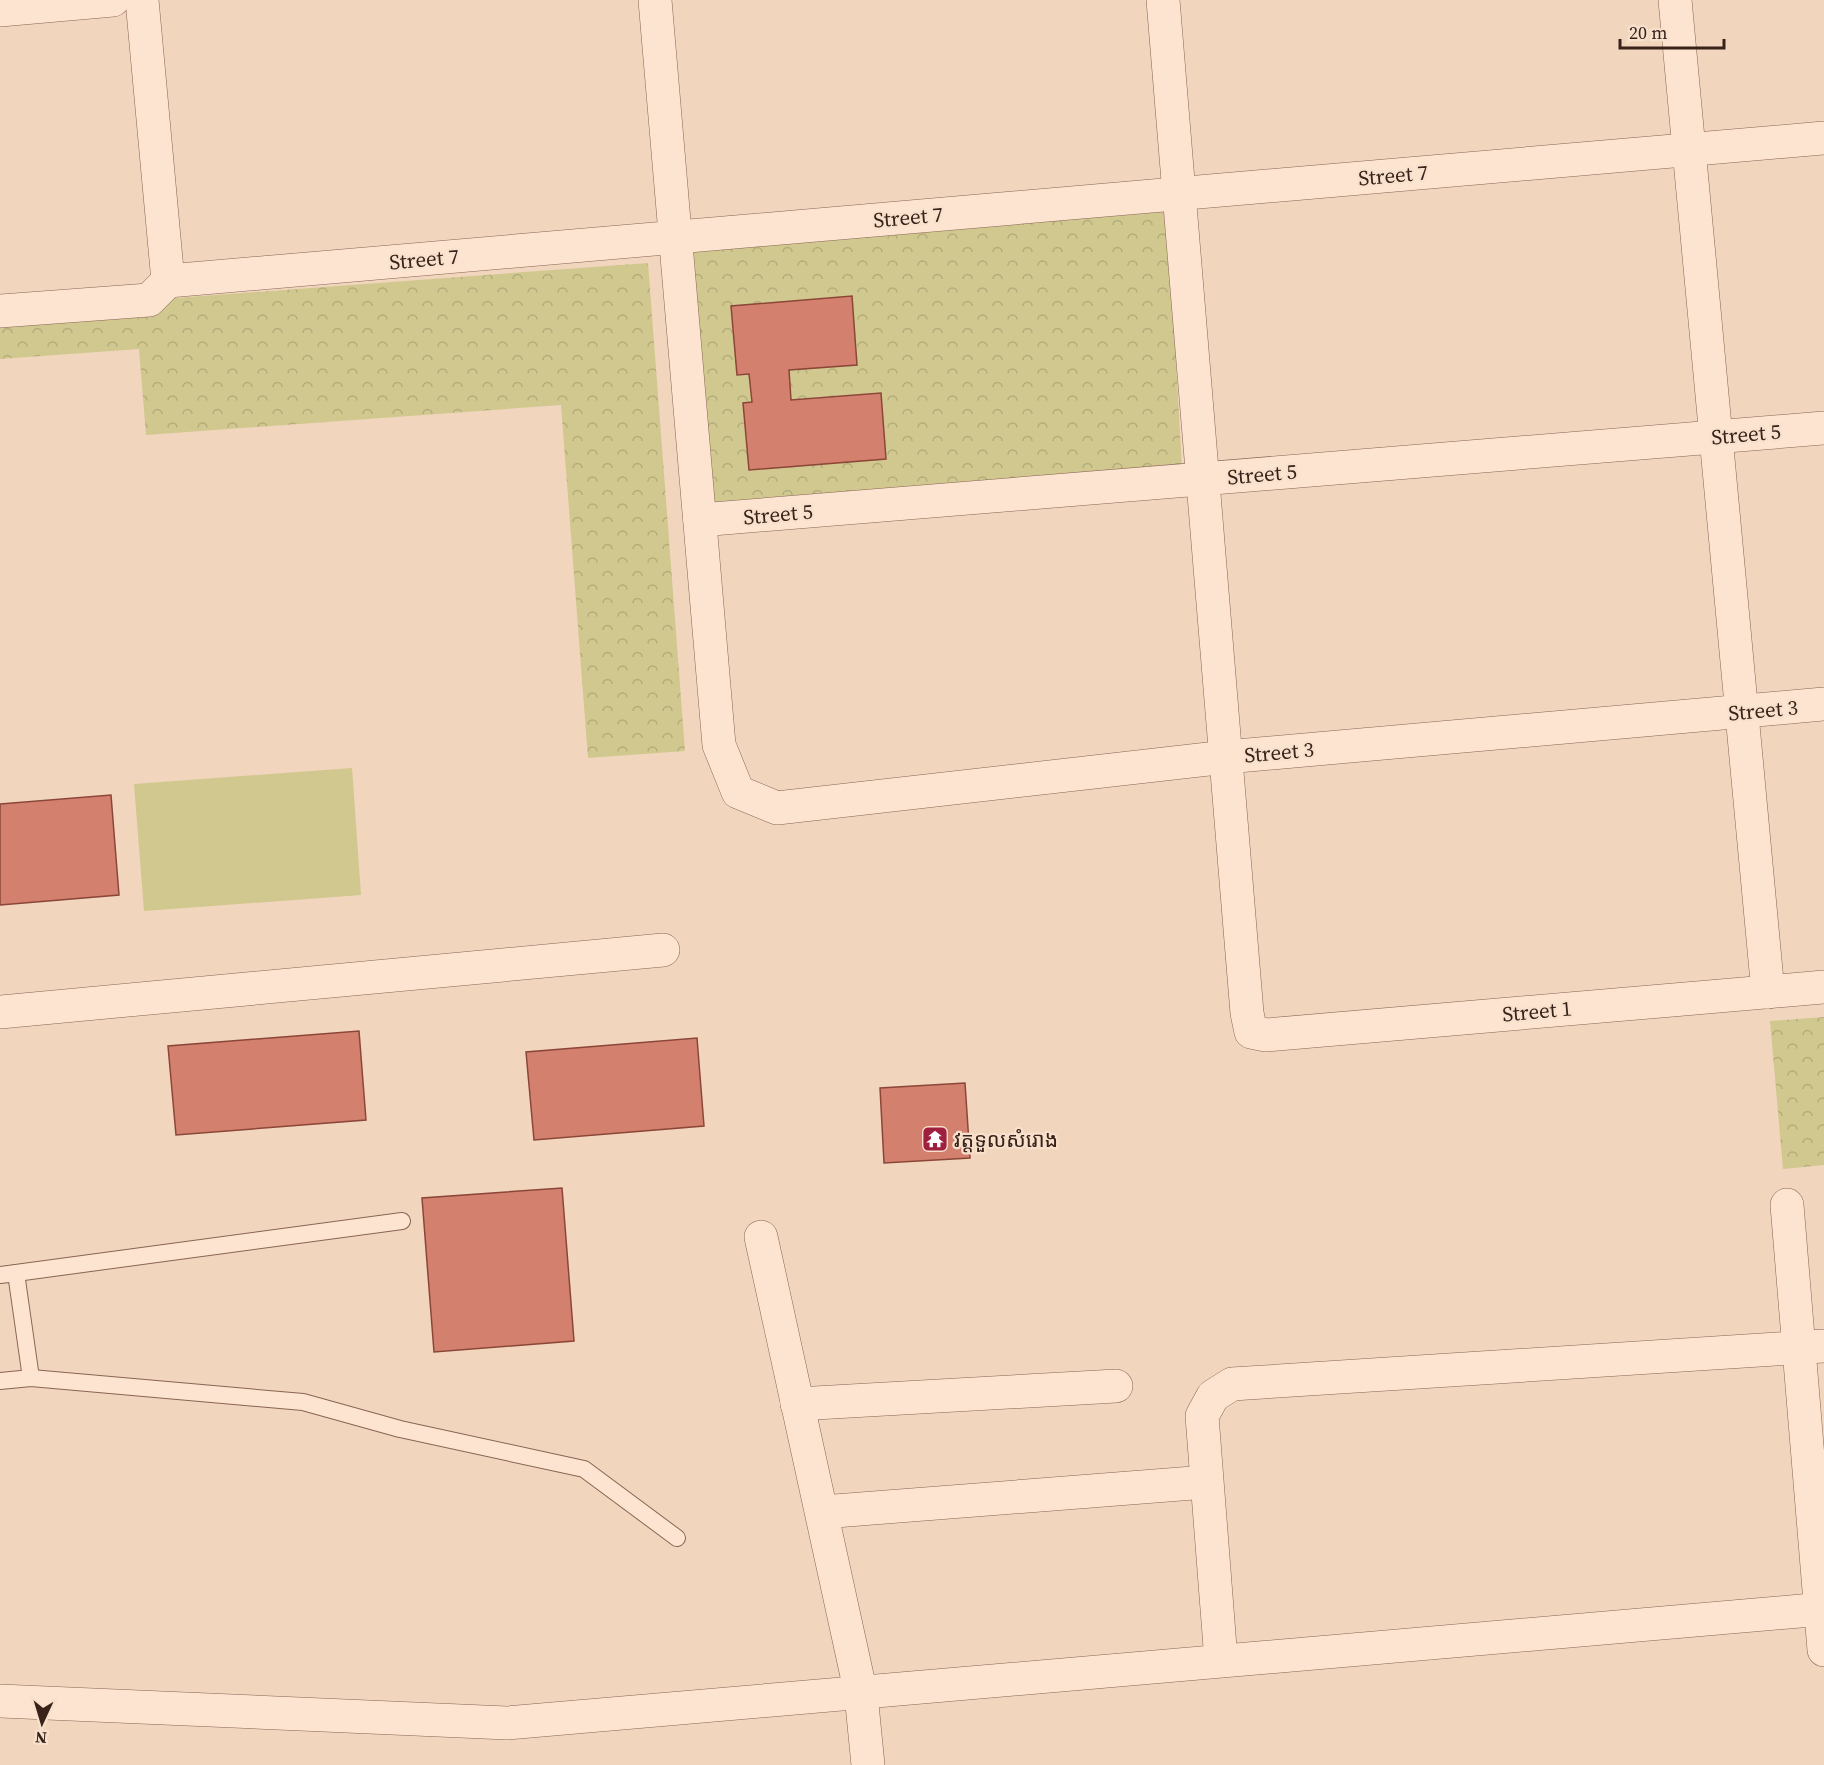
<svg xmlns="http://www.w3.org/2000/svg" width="1824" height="1765" font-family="'Source Serif 4','Noto Sans Khmer',serif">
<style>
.grass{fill:#d0c88f}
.forest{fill:url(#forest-crowns)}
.building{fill:#d3816e;stroke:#8b4638;stroke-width:1.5}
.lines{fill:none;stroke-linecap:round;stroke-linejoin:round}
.service-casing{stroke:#8a6454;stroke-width:18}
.minor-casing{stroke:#8a6454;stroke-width:34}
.service{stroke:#fce4d0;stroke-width:16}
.minor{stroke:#fce4d0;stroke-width:33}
.labels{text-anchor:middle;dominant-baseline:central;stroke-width:4.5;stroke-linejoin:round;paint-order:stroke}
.street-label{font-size:21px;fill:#38221a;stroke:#f8e1cc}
.poi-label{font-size:21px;fill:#38221a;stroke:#f8e1cc;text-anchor:start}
</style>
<defs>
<pattern id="forest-crowns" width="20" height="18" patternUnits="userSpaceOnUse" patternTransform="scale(1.5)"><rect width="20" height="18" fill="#d0c88f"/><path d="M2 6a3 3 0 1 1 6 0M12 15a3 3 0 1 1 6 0" fill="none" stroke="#b3ac7b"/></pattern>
</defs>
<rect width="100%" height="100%" fill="#f1d5bc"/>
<!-- grass -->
<polygon class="grass" points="352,768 361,895 144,911 134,784"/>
<!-- forest -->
<g class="forest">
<polygon points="1168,211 1182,471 708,507 690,249"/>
<polygon points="648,263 685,751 588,758 561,405 146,435 139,349 0,359 0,311"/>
<polygon points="1824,1017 1824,1165 1783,1169 1770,1021"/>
</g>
<!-- building -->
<g class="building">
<polygon points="852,296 857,365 789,370 791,400 881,393 886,459 749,470 743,403 752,402 749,374 737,375 731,306"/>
<polygon points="111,795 119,895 0,905 0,804"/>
<polygon points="359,1031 366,1120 176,1135 168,1046"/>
<polygon points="697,1038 704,1126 534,1140 526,1052"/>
<polygon points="965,1083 970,1158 884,1163 880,1088"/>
<polygon points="562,1188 574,1341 434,1352 422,1198"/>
</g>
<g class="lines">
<defs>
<g id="service">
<polyline points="16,1273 402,1221"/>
<polyline points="0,1275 16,1273 31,1378"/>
<polyline points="0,1381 31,1378 303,1402 400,1429 584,1469 677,1538"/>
</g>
<g id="minor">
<polyline points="142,0 168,281"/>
<polyline points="655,0 719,745 738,792 777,808 1226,757 1824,704"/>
<polyline points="1163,0 1247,1013 1251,1032 1266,1035 1824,987"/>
<polyline points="1675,0 1768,992"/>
<polyline points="0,10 113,0"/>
<polyline points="0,311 149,300 168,281 1824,138"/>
<polyline points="700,520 1824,428"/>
<polyline points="0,1012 663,950"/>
<polyline points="1787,1205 1824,1650"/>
<polyline points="761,1237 861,1694 868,1765"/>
<polyline points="797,1404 1116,1386"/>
<polyline points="822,1512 1206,1482"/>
<polyline points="1221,1660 1202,1416 1213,1396 1232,1384 1824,1346"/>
<polyline points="0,1701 507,1723 1824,1609"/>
</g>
</defs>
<!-- service casing -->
<use href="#service" class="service-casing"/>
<!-- minor casing -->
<use href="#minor" class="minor-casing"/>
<!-- service -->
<use href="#service" class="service"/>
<!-- minor -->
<use href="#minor" class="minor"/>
</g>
<!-- icons -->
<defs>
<symbol id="temple-square" viewBox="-11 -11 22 22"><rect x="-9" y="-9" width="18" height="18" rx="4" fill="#9e1f3e" stroke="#f8e1cc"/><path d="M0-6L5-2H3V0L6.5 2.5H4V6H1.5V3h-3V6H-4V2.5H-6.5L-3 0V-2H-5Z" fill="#fff"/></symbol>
</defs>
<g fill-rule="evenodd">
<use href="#temple-square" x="920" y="1124" width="30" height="30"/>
</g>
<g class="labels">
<!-- street labels -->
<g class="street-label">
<text transform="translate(1393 175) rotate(-5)">Street 7</text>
<text transform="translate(908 217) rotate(-5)">Street 7</text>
<text transform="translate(424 259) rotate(-5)">Street 7</text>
<text transform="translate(1746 434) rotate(-5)">Street 5</text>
<text transform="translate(1262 474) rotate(-5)">Street 5</text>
<text transform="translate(778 514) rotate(-5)">Street 5</text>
<text transform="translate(1763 710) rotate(-5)">Street 3</text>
<text transform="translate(1279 752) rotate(-5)">Street 3</text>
<text transform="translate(1537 1011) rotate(-5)">Street 1</text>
</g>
<!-- poi labels -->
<g class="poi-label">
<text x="954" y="1139">វត្តទួលសំរោង</text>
</g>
</g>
<!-- north arrow -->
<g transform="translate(42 1723) rotate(184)" stroke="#f8e1cc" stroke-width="4.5" paint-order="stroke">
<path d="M0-4.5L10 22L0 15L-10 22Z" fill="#38221a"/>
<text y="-9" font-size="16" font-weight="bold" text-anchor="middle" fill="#38221a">N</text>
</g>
<!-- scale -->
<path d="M1620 39v9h104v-9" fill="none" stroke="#38221a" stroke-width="3"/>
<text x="1629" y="39" font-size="18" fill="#38221a" stroke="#f8e1cc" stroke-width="4.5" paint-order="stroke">20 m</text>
</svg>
